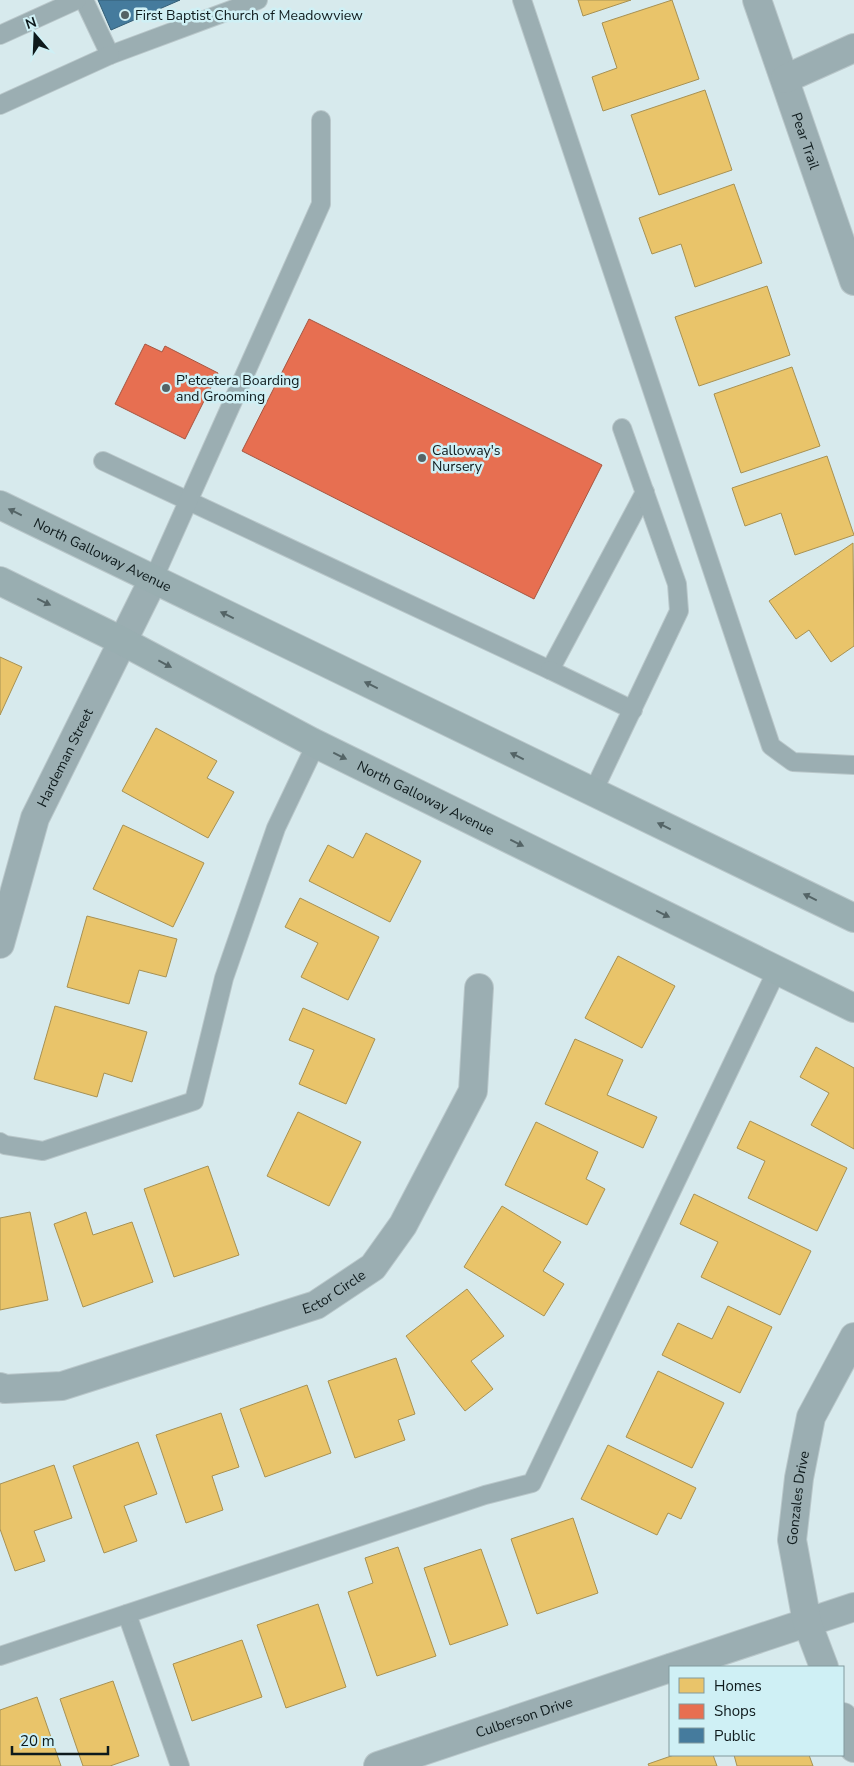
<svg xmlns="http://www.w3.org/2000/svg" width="854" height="1766" font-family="'Nunito Sans',sans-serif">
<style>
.homes{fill:#e9c46a;stroke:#a79153}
.shops{fill:#e76f51;stroke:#a65641}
.public{fill:#457b9d;stroke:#345e76}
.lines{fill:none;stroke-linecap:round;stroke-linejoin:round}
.service-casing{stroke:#b9c7ca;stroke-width:20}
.minor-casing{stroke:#b9c7ca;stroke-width:30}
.secondary-casing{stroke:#b9c7ca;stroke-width:30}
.service{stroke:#9baeb2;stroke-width:18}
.minor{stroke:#9baeb2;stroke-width:28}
.secondary{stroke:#99aeb1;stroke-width:28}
.oneway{fill:#546466}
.poi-dot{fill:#546365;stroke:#cff0f5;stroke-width:2}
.labels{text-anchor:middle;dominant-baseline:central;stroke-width:5;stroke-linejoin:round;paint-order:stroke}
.poi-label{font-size:14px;fill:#0e1a1c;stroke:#cff0f5;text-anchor:start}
.street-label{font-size:14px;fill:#0e1a1c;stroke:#cff0f5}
</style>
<rect width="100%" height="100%" fill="#d7eaed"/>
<!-- homes -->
<g class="homes">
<polygon points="578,0 631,0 583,16"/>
<polygon points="672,0 699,79 603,111 592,77 617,68 602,23"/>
<polygon points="705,90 732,170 659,195 631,115"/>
<polygon points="734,184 762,263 695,287 681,244 652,254 639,218"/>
<polygon points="767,286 790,355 699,386 675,317"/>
<polygon points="792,367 820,446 741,473 714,394"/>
<polygon points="827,456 854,535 795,555 781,513 745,526 732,488"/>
<polygon points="853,543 854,646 831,662 809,630 796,639 769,601"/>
<polygon points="0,657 22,667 0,715"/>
<polygon points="156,728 217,761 207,778 234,792 208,838 122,791"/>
<polygon points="123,825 204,863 173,927 93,889"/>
<polygon points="366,833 421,861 390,922 309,881 328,845 353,858"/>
<polygon points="300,898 379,937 348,1000 301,977 318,943 285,927"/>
<polygon points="87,916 177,939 166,977 139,970 129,1004 67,987"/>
<polygon points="618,956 675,986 642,1048 585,1018"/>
<polygon points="55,1006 147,1032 132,1082 104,1073 97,1097 34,1079"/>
<polygon points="303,1008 375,1039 346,1104 299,1084 314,1050 289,1040"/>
<polygon points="575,1039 623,1060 607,1095 657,1117 643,1148 545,1104"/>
<polygon points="816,1047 854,1068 854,1149 811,1125 829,1093 800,1077"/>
<polygon points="298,1112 361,1142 329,1206 267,1176"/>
<polygon points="750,1121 847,1168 817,1231 748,1198 765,1161 737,1148"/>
<polygon points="536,1122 598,1152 586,1179 605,1189 587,1225 505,1185"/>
<polygon points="208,1166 239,1255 174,1277 144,1189"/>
<polygon points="694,1194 811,1251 780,1315 701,1277 718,1242 680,1224"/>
<polygon points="502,1206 561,1242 543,1271 564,1284 544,1316 464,1267"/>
<polygon points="30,1212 48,1300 0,1310 0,1218"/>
<polygon points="86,1212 93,1235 132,1222 153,1282 83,1307 54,1224"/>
<polygon points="467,1289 504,1336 471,1361 493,1389 465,1411 406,1336"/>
<polygon points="728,1306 772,1327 740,1393 662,1355 678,1323 712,1339"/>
<polygon points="396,1358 415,1414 398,1420 405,1440 355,1458 328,1381"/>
<polygon points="658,1371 724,1403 692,1468 626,1437"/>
<polygon points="307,1385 331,1453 265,1477 240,1409"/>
<polygon points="221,1413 239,1467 212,1476 223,1510 186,1523 156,1435"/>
<polygon points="138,1442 157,1494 124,1506 137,1541 104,1553 73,1466"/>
<polygon points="608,1445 696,1488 681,1519 668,1513 657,1535 581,1499"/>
<polygon points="54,1465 72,1518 34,1531 45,1561 15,1571 0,1529 0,1484"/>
<polygon points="573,1518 598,1593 537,1614 511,1539"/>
<polygon points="398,1547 436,1656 377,1676 348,1592 373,1583 365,1558"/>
<polygon points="481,1549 508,1625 450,1645 424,1568"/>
<polygon points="318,1604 346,1687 286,1708 257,1625"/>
<polygon points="242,1640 262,1697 192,1721 173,1664"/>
<polygon points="113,1681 139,1756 110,1766 83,1766 60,1699"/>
<polygon points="37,1697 61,1766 0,1766 0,1710"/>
<polygon points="674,1755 713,1755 717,1766 649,1766 648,1764"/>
<polygon points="734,1755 809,1755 813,1766 737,1766"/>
</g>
<!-- shops -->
<g class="shops">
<polygon points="309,319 602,465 534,599 242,451"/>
<polygon points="145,344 162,352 165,346 218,373 185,439 115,404"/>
</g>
<!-- public -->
<polygon class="public" points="98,0 180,0 111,30"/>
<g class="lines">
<defs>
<g id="service">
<polyline points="84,0 110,55 258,0"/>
<polyline points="522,0 771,746 793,762 854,765"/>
<polyline points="0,35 77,0"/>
<polyline points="0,105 110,55"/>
<polyline points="103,461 550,670 645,492"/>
<polyline points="153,580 321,204 321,120"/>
<polyline points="550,670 633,710"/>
<polyline points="593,792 679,611 677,584 622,428"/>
<polyline points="0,1142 5,1145 43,1151 194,1101 224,978 276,828 316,744"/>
<polyline points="127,1614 180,1766"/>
<polyline points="0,1656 485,1495 532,1483 777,970"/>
</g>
<g id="minor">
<path id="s1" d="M757 0 854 281"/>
<polyline points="785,79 854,48"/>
<path id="s2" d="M0 944 35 818 153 580"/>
<path id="s3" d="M0 1387 5 1389 62 1386 316 1305 373 1267 403 1225 473 1091 479 988"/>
<polyline points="673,1667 854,1607"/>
<path id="s4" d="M824 1667 807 1622 792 1540 799 1478 811 1417 854 1337"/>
<polyline points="843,1717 854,1748"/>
<path id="s5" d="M378 1766 670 1668"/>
</g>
<g id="secondary">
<path id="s6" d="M0 505 854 918"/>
<path id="s7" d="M0 581 122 641 312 742 854 1008"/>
</g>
</defs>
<!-- service casing -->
<use href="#service" class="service-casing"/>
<!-- minor casing -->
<use href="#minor" class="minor-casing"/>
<!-- secondary casing -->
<use href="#secondary" class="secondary-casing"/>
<!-- service -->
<use href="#service" class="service"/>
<!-- minor -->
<use href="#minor" class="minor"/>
<!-- secondary -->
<use href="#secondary" class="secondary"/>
</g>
<!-- one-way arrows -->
<defs><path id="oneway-solid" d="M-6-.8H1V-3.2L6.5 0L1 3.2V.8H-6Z" transform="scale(1.25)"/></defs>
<g class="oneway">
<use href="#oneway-solid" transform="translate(15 512) rotate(-154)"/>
<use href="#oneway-solid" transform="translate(44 602) rotate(26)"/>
<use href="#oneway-solid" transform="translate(227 615) rotate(-154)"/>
<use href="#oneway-solid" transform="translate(165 664) rotate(28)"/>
<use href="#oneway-solid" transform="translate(371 685) rotate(-154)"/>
<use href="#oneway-solid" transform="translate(340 756) rotate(26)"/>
<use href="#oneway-solid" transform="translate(517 756) rotate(-154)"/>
<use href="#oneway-solid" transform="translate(664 826) rotate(-154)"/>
<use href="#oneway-solid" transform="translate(517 843) rotate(26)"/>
<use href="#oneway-solid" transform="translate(810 897) rotate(-154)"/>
<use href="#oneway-solid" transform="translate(663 914) rotate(26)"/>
</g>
<!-- markers -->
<g class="poi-dot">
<circle cx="125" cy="15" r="5"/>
<circle cx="166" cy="388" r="5"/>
<circle cx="422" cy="458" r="5"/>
</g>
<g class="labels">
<!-- poi labels -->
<g class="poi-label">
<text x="135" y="15">First Baptist Church of Meadowview</text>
<text x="176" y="380">P'etcetera Boarding<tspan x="176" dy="16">and Grooming</tspan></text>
<text x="432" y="450">Calloway's<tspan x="432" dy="16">Nursery</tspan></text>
</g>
<!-- street labels -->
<g class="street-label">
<text stroke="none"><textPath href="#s1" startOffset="149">Pear Trail</textPath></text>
<text stroke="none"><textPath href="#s6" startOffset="114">North Galloway Avenue</textPath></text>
<text stroke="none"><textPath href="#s2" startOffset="198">Hardeman Street</textPath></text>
<text stroke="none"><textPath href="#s7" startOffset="478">North Galloway Avenue</textPath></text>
<text stroke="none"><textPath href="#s3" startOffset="351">Ector Circle</textPath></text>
<text stroke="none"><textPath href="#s4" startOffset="174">Gonzales Drive</textPath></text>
<text stroke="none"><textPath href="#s5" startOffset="154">Culberson Drive</textPath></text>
</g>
</g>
<!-- legend -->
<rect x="669" y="1666" width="175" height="90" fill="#cff0f5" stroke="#829a9e"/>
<rect x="679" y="1678" width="25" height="15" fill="#e9c46a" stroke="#829a9e"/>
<text x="714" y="1691" font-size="15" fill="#0e1a1c">Homes</text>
<rect x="679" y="1704" width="25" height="15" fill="#e76f51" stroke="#829a9e"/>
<text x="714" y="1716" font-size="15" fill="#0e1a1c">Shops</text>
<rect x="679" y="1728" width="25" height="15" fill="#457b9d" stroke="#829a9e"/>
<text x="714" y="1741" font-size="15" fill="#0e1a1c">Public</text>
<!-- north arrow -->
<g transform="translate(35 35) rotate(341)" stroke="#cff0f5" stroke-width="4" paint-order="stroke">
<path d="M0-4L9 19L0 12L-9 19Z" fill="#0e1a1c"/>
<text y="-8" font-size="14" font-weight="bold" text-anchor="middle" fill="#0e1a1c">N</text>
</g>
<!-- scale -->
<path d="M12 1746v8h96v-8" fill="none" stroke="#0e1a1c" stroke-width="2.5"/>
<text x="20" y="1746" font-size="15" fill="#0e1a1c" stroke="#cff0f5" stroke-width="4" paint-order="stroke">20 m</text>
</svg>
